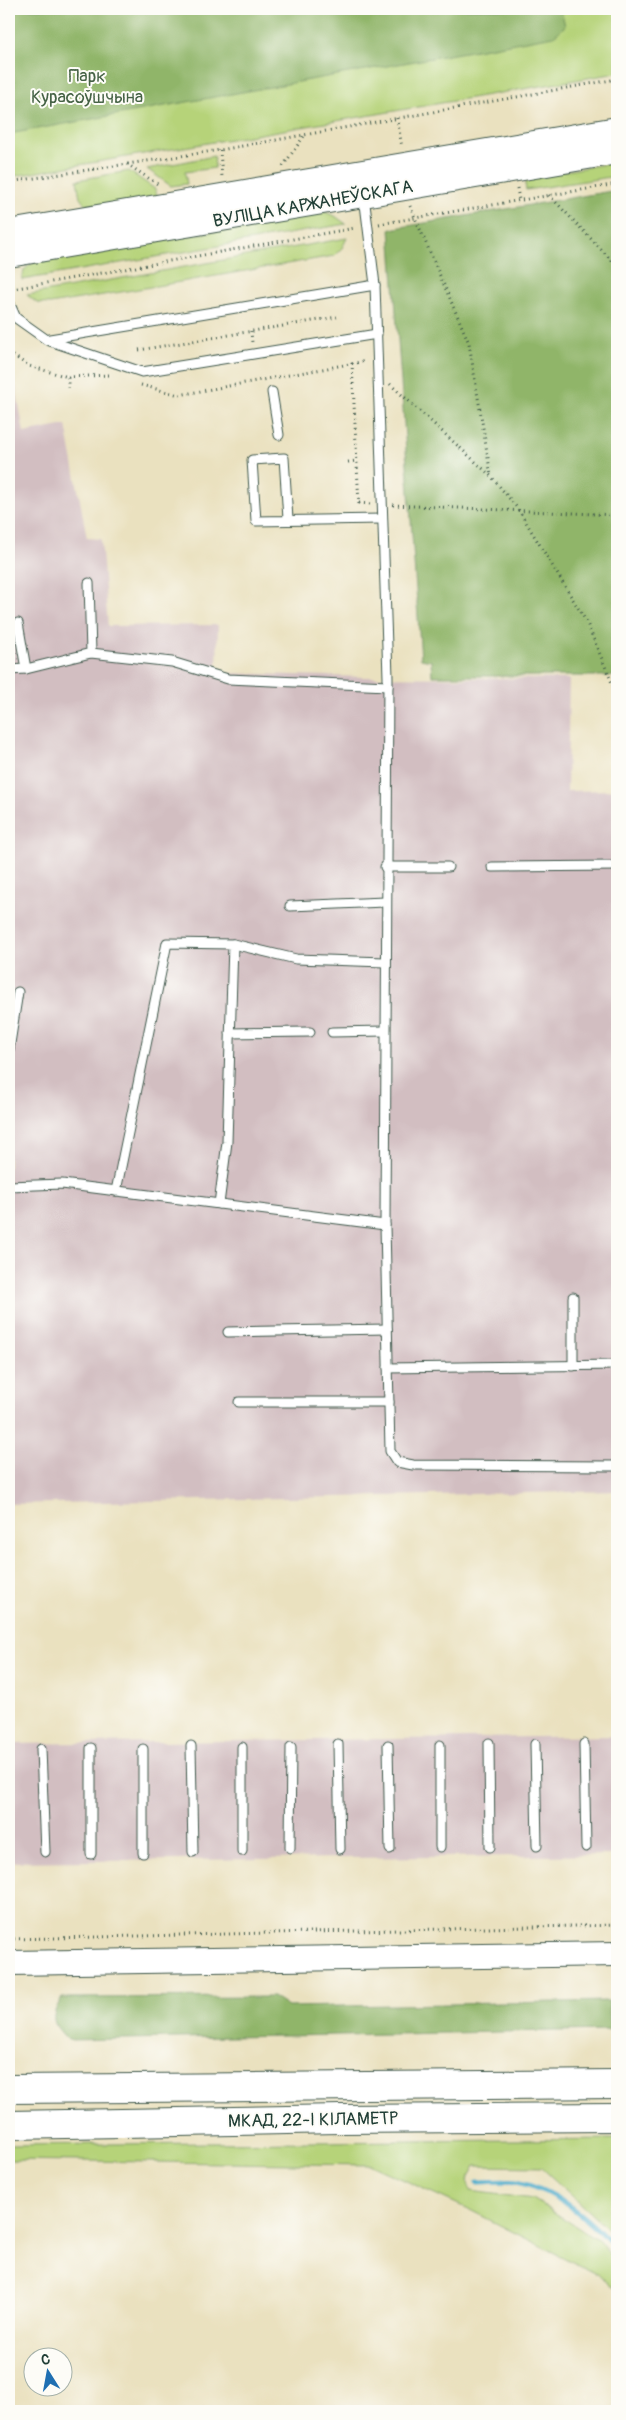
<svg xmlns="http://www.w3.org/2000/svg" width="626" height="2420" font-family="Pangolin,sans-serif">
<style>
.industrial{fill:#d2bec1}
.green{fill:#b6d379;stroke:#6a8856}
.forest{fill:#90b569;stroke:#58794e}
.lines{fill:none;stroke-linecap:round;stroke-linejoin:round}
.stream{stroke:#4babca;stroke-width:5}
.lane-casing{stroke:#3d5649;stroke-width:11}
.secondary-casing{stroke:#3d5649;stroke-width:26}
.highway-casing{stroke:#3d5649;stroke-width:30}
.path{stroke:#3d5649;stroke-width:3;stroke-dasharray:1 4;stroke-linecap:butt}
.lane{stroke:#fff;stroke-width:9}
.secondary{stroke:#fff;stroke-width:24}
.highway{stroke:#fff;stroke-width:28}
.labels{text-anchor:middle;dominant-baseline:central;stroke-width:4;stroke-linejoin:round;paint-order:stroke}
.park-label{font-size:18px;fill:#456245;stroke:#fdfcf7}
.street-label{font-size:18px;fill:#1f3d34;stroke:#fdfcf7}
</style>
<rect width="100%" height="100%" fill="#fdfcf7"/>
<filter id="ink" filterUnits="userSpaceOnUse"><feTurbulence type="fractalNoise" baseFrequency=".02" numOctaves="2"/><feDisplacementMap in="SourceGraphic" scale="10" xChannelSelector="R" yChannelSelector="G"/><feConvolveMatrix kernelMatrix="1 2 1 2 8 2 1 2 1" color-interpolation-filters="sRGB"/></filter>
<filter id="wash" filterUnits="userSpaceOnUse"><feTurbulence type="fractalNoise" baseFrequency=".0096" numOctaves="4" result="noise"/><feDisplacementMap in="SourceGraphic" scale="20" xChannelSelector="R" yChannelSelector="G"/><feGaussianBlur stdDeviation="1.12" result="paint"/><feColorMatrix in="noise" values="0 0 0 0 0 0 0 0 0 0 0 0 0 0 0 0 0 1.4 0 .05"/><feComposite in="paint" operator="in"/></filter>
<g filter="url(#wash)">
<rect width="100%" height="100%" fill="#eae1bf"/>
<!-- industrial -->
<g class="industrial">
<polygon points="9,358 11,358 24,433 66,425 87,538 101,539 108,626 218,625 217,669 221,673 365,677 569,679 567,791 617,790 617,1491 9,1504"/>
<polygon points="617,1736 617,1855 9,1862 9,1744"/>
</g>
<!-- green -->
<g class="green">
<polygon points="9,9 617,9 617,73 9,177"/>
<polygon points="214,156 215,168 185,172 187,184 171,186 147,169"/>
<polygon points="617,162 617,176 526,190 525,184 531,177"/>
<polygon points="129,171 155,189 158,199 89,210 80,198 77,180"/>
<polygon points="325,212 335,216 346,224 22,280 24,270 32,263"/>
<polygon points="347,238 342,248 334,256 50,304 37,303 27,295"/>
<polygon points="617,2139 617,2238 541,2167 475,2166 467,2180 471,2191 533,2199 599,2241 617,2265 617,2290 598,2275 470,2210 371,2165 9,2160 9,2145"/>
</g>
<!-- forest -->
<g class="forest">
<polygon points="9,9 561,9 565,26 554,36 9,134"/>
<polygon points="617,190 617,676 432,676 431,661 421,659 390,229"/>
<path d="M273 1997 288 2007 609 2001 610 2030 68 2040C52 2023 49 2019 62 1998Z"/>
</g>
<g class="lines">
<!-- stream -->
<path class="stream" d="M478 2182C490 2182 505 2180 517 2182 555 2190 593 2221 617 2251"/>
</g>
</g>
<g filter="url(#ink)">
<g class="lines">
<defs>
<g id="lane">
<polyline points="364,196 375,285 388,677 385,1225 390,1451 397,1462 413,1465 617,1466"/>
<polyline points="9,302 16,318 47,340 142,372 377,334"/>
<polyline points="50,339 375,285"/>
<polyline points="272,392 279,435"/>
<polyline points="288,519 284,458 252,460 256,521 382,519"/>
<polyline points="18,623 26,669"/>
<polyline points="91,653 172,662 228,679 388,686"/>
<polyline points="9,670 26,669 91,653 89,583"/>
<polyline points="385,867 448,867"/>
<polyline points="492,867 617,866"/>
<polyline points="290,906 385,902"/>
<polyline points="233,944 296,959 385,962"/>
<polyline points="332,1032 385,1031"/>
<polyline points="230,1033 310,1032"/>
<polyline points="9,1050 18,992"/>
<polyline points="9,1186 62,1184 385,1225"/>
<polyline points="116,1191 167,943 233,944 227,1142 219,1204"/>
<polyline points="573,1297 573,1366"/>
<polyline points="228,1332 387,1329"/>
<polyline points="388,1368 617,1365"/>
<polyline points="239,1402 389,1402"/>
<polyline points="489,1743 490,1847"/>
<polyline points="338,1744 340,1849"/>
<polyline points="535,1744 537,1846"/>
<polyline points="584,1744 586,1847"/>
<polyline points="388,1745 390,1849"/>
<polyline points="440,1745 440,1847"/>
<polyline points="191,1746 193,1852"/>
<polyline points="242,1747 242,1851"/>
<polyline points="41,1749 45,1852"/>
<polyline points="290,1848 291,1747"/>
<polyline points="143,1853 143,1749"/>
<polyline points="91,1854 91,1748"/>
</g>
<g id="secondary">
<polyline points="9,232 617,129"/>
<polyline points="9,255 617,152"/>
<polyline points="9,1963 617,1954"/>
</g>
<g id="highway">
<polyline points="9,2089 617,2084"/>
<polyline points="9,2125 340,2119 617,2117"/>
</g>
</defs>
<!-- lane casing -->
<use href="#lane" class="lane-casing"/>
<!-- secondary casing -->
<use href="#secondary" class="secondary-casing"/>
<!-- highway casing -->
<use href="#highway" class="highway-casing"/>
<!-- path -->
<g class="path">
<polyline points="397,118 402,147"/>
<polyline points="220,150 222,177"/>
<polyline points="127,164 159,185"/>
<polyline points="283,166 304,136"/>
<polyline points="9,182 220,150 617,79"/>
<polyline points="517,188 519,200"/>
<polyline points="549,195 617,266"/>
<polyline points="410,206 469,343 491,476"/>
<polyline points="379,224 617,184"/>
<polyline points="12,289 355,228"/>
<polyline points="251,331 252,343"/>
<polyline points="139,350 337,317"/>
<polyline points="9,353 29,366 68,377 68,388"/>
<polyline points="352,363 359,505"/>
<polyline points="68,377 109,375"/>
<polyline points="390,384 491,476 518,509 586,621 615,690 617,712"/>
<polyline points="141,385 179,395 366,361"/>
<polyline points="348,462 357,461"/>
<polyline points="359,503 371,504"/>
<polyline points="393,505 617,515"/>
<polyline points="9,1939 617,1925"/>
</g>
<!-- lane -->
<use href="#lane" class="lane"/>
<!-- secondary -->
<use href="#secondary" class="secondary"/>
<!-- highway -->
<use href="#highway" class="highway"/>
</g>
</g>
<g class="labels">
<!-- park labels -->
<g class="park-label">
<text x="87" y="76">Парк<tspan x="87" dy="21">Курасоўшчына</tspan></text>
</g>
<!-- street labels -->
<g class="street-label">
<text transform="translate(313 204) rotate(-10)">ВУЛІЦА КАРЖАНЕЎСКАГА</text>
<text transform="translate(313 2120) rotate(-1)">МКАД, 22-І КІЛАМЕТР</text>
</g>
</g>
<!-- margin -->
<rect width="626" height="2420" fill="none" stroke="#fdfcf7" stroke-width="30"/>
<!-- north arrow -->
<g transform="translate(48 2372) rotate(349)"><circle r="24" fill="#fdfcf7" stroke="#a4b0a9"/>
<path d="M0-4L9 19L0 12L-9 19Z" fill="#1f6fb2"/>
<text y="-8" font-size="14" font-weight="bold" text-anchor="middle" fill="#1f3d34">С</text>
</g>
</svg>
